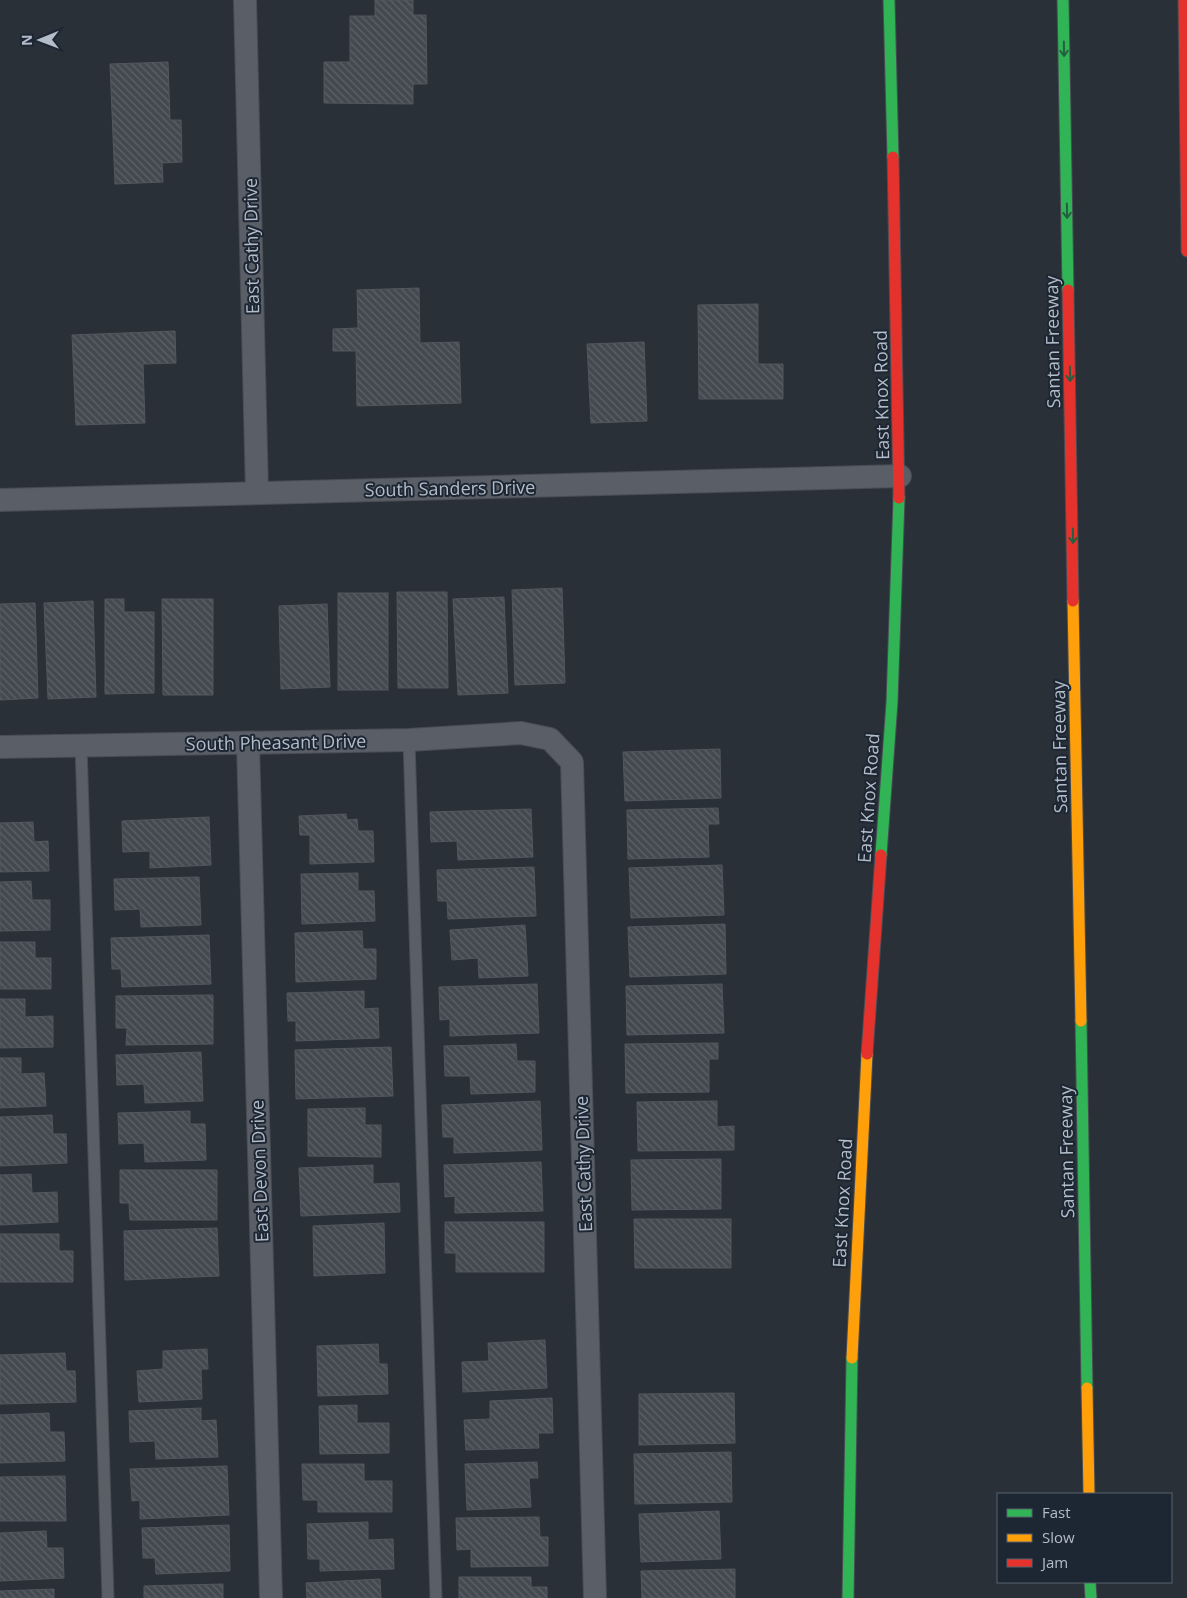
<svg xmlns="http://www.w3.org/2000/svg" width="1187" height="1598" font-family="'Open Sans',sans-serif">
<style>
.building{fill:url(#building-back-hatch);stroke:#52575f}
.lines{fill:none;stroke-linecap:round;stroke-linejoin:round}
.lane-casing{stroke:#484c53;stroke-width:13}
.street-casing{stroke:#484c53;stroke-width:24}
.fast-casing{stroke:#484c53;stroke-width:13}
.slow-casing{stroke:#484c53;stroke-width:13}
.jam-casing{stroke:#484c53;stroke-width:13}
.lane{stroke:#5a5e66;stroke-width:11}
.street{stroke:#5a5e66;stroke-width:22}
.fast{stroke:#30b455;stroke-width:11}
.slow{stroke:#ff9f0a;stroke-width:11}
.jam{stroke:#e5322d;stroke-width:11}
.oneway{stroke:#255f41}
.labels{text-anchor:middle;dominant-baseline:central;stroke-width:4;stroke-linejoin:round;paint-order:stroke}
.street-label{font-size:18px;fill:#b4bcc9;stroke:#1d2633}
</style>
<defs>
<pattern id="building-back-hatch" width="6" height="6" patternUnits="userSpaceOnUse" patternTransform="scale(1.25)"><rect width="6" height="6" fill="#444950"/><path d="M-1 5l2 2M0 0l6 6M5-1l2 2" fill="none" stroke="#5d6168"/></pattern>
</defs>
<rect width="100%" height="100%" fill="#2a3038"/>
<!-- building -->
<g class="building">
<polygon points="375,0 413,0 413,15 426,15 427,84 413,84 413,104 324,103 324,62 350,62 350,16 375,16"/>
<polygon points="168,62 170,120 181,120 182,162 162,163 163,182 115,184 110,64"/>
<polygon points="419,288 420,343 459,342 461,403 357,406 356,351 333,351 333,329 358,328 357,290"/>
<polygon points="758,304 758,364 783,364 783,399 699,399 698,305"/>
<polygon points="175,331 176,363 143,364 145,423 76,425 72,335"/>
<polygon points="644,342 647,421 591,423 587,344"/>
<polygon points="562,588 565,683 515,685 512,590"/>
<polygon points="397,592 447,592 448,688 398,688"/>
<rect x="338" y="593" width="50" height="97"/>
<polygon points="504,597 508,693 458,695 453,599"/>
<polygon points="105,599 124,599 124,612 154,612 154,693 105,694"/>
<polygon points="162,599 213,599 213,695 163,695"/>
<polygon points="93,601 96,697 48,699 44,603"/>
<polygon points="35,603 38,698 0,700 0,604"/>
<polygon points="327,604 330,687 281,689 279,606"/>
<polygon points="720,749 721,798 625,801 623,752"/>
<polygon points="718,808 719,824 708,824 709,857 628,859 627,810"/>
<polygon points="531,809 533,857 458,860 457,841 431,842 430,812"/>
<polygon points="346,814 347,820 357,819 358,831 373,831 374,862 310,864 310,835 300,835 299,816"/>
<polygon points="209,817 211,865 150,868 150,851 123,852 122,821"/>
<polygon points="33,822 34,842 48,841 49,871 0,872 0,823"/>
<polygon points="722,865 724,915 631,918 629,868"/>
<polygon points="534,867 536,916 448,919 447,901 438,901 437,870"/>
<polygon points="358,873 358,891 374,891 375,921 302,924 301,874"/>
<polygon points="199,877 201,925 141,927 140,909 115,910 114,879"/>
<polygon points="31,881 32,900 50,900 50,930 0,931 0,882"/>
<polygon points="725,924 726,974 630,977 628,927"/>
<polygon points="525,925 528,976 479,978 478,958 452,960 450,930"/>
<polygon points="362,931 363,949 376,949 376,979 296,982 295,933"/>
<polygon points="209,935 211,984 122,987 121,969 112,969 111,938"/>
<polygon points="0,942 35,942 35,958 51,958 51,989 0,989"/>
<polygon points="537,984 539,1033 450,1036 450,1019 440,1020 439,987"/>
<polygon points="722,984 724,1033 627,1035 626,986"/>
<polygon points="364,991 364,1009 378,1008 379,1038 296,1041 296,1021 288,1021 287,993"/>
<polygon points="213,995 213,1044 126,1045 127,1028 116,1028 116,996"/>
<polygon points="0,999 25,999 25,1017 53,1016 53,1047 0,1048"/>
<polygon points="718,1043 718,1059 709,1059 709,1092 626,1093 625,1044"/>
<polygon points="516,1044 517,1061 535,1061 535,1092 471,1094 470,1076 445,1076 444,1046"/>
<polygon points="391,1047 393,1096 296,1099 295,1050"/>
<polygon points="201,1052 203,1101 145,1103 144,1084 117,1085 116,1055"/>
<polygon points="0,1058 21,1058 21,1074 44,1073 46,1106 0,1108"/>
<polygon points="540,1101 542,1150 454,1153 454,1137 443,1137 442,1105"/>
<polygon points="717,1101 717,1127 734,1126 734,1150 638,1151 637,1102"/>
<polygon points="365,1108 365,1125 381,1125 381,1157 308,1156 308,1109"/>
<polygon points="190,1111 190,1124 205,1124 206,1160 145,1162 144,1143 119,1144 118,1113"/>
<polygon points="52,1115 53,1134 66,1134 67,1163 0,1166 0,1117"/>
<polygon points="721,1159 721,1209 632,1210 631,1160"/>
<polygon points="541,1162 543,1211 455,1213 455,1196 445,1197 444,1165"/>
<polygon points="373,1165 373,1184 399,1183 400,1212 301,1216 299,1168"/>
<polygon points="120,1170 217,1170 217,1220 130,1220 129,1203 120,1203"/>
<polygon points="31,1174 32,1193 57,1192 58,1222 0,1225 0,1175"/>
<polygon points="634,1219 731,1219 731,1268 635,1268"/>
<polygon points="445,1222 544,1222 544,1272 456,1272 456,1253 445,1253"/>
<polygon points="384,1223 385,1273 314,1276 313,1226"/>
<polygon points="217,1228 219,1276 125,1280 124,1231"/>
<polygon points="0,1234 59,1234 59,1251 73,1251 73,1282 0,1282"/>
<polygon points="545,1340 547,1388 463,1392 462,1362 489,1361 488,1343"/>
<polygon points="378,1344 379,1364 387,1364 388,1394 318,1396 317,1346"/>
<polygon points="207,1349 208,1369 201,1369 202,1399 139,1402 137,1371 163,1369 163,1351"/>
<polygon points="65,1353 66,1371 75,1371 76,1402 0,1404 0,1355"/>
<polygon points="734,1393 735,1443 639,1445 639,1394"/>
<polygon points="552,1398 553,1433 538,1433 539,1448 466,1450 464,1420 490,1419 490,1401"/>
<polygon points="357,1405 357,1423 389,1423 389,1453 320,1454 319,1406"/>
<polygon points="201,1408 201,1421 216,1420 218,1457 156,1459 155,1441 130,1442 129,1411"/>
<polygon points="49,1413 50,1432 64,1432 65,1461 0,1463 0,1415"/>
<polygon points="731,1452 732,1502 635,1504 634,1454"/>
<polygon points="537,1462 538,1478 529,1478 531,1507 467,1510 465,1464"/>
<polygon points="302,1464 364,1464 364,1481 392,1481 392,1512 318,1512 318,1500 303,1500"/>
<polygon points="227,1466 229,1515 140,1519 140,1500 132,1501 130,1469"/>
<polygon points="65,1476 66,1521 0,1521 0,1477"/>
<polygon points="719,1511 721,1559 641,1562 639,1514"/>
<polygon points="539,1517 540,1537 548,1537 548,1566 471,1567 471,1549 457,1550 456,1518"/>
<polygon points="368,1522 368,1540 393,1539 394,1569 320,1571 320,1559 308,1559 307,1524"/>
<polygon points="229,1525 230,1571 156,1574 155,1558 143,1558 142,1528"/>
<polygon points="46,1531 47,1548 63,1548 64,1578 0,1581 0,1533"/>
<polygon points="735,1569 735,1598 642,1598 641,1571"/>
<polygon points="459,1577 531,1577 531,1587 547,1587 547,1598 459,1598"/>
<polygon points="380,1579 381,1598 307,1598 306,1583"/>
<polygon points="223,1584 223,1598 144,1598 144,1586"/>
<polygon points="54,1589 54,1598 0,1598 0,1591"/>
</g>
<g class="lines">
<defs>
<g id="lane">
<polyline points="409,740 436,1598"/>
<polyline points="81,745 108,1598"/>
</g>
<g id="street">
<polyline points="245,0 257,493"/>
<polyline points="0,500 900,476"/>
<polyline points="248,744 271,1598"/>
<polyline points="0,747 409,740 521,733 550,739 572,762 595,1598"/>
</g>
<g id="fast">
<polyline points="889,0 893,157"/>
<polyline points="1063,0 1068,290"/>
<polyline points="881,855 892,702 899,498"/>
<polyline points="1081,1021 1087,1388"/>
<polyline points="1090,1582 1091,1598"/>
<polyline points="848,1598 852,1358"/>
</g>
<g id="slow">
<polyline points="1073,601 1081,1021"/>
<polyline points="852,1358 867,1054"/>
<polyline points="1087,1388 1089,1494"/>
</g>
<g id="jam">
<polyline points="1184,0 1187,251"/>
<polyline points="893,157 899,498"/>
<polyline points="1068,290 1073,601"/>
<polyline points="867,1054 881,855"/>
</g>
</defs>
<!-- lane casing -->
<use href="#lane" class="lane-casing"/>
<!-- street casing -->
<use href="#street" class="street-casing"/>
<!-- fast casing -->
<use href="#fast" class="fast-casing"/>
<!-- slow casing -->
<use href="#slow" class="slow-casing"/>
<!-- jam casing -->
<use href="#jam" class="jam-casing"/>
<!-- lane -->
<use href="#lane" class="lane"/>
<!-- street -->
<use href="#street" class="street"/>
<!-- fast -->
<use href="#fast" class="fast"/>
<!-- slow -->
<use href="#slow" class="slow"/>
<!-- jam -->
<use href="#jam" class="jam"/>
</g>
<!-- one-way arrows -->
<defs><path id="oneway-shaft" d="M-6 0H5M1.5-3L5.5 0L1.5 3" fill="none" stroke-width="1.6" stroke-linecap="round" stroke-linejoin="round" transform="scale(1.25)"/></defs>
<g class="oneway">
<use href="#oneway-shaft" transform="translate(1064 49) rotate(89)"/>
<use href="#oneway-shaft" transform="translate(1067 211) rotate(89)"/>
<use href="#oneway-shaft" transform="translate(1070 374) rotate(89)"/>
<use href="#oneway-shaft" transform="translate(1073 536) rotate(89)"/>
</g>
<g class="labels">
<!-- street labels -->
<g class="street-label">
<text transform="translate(251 246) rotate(-91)">East Cathy Drive</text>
<text transform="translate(1052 342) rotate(-91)">Santan Freeway</text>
<text transform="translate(881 395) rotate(-91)">East Knox Road</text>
<text transform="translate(450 488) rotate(-1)">South Sanders Drive</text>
<text transform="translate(276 742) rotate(-1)">South Pheasant Drive</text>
<text transform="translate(1059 747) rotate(-91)">Santan Freeway</text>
<text transform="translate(868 798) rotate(-86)">East Knox Road</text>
<text transform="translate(1066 1152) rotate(-91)">Santan Freeway</text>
<text transform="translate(583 1164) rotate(-92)">East Cathy Drive</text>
<text transform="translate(259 1171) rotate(-92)">East Devon Drive</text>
<text transform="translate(842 1203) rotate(-87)">East Knox Road</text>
</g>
</g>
<!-- legend -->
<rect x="997" y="1493" width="175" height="90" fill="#1d2633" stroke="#59626f"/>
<rect x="1007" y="1509" width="25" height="8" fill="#30b455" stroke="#59626f"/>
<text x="1042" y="1518" font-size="15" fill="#b4bcc9">Fast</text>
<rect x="1007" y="1534" width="25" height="8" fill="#ff9f0a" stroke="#59626f"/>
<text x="1042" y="1543" font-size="15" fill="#b4bcc9">Slow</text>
<rect x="1007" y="1559" width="25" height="8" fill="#e5322d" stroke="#59626f"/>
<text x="1042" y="1568" font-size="15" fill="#b4bcc9">Jam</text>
<!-- north arrow -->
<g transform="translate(40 40) rotate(269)" stroke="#1d2633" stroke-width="4" paint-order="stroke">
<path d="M0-4L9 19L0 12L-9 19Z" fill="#b4bcc9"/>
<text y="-8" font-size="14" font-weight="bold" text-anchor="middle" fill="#b4bcc9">N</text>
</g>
</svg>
